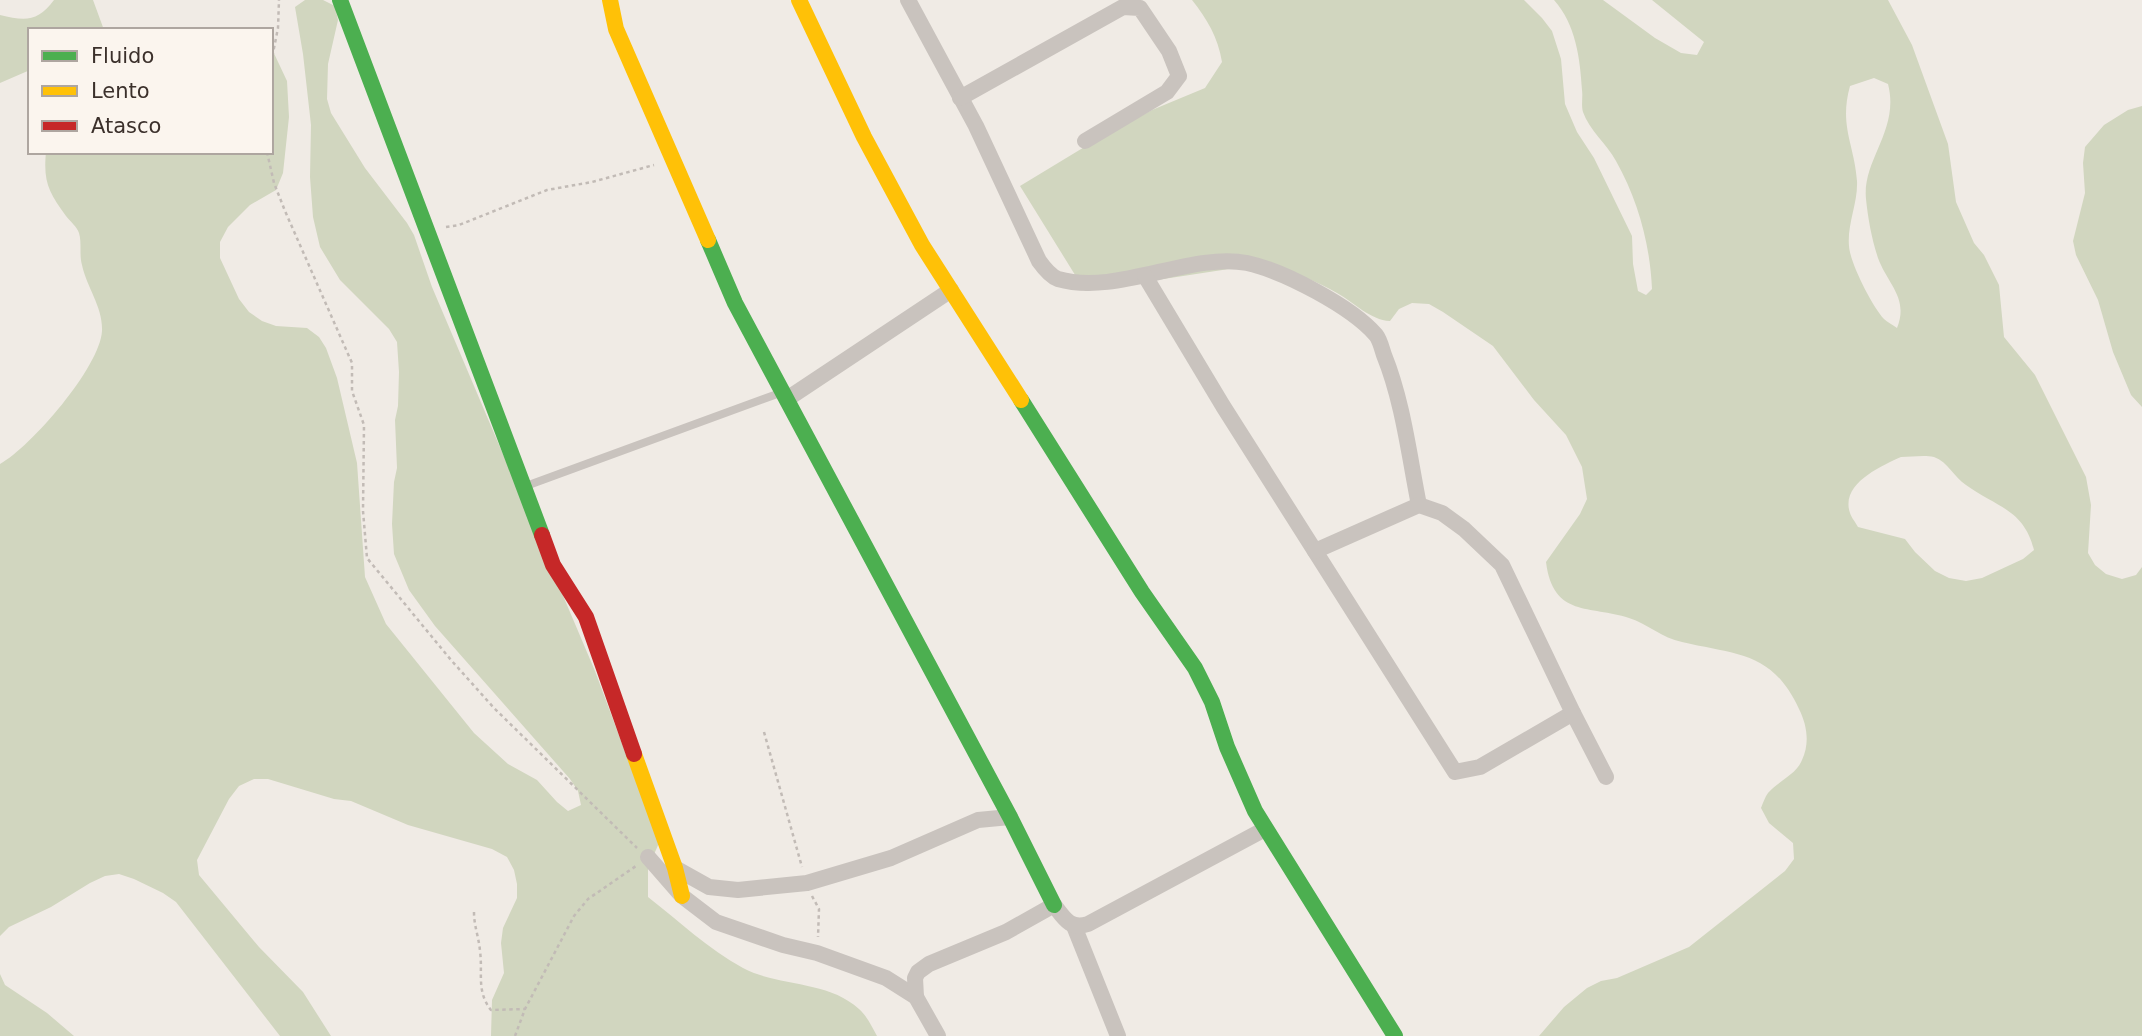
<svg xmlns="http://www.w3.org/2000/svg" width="2142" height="1036" font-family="'DejaVu Sans',sans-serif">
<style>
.green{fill:#d1d6bf;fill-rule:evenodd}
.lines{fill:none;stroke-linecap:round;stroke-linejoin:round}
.path{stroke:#c2bbb6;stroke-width:2.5;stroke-dasharray:3.5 3.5;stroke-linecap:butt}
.lane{stroke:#c9c3be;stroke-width:8}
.street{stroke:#c9c3be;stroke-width:16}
.fast{stroke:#4caf50;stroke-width:16}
.slow{stroke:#ffc107;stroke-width:16}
.jam{stroke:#c62828;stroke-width:16}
</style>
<rect width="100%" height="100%" fill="#f0ebe5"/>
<!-- green -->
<g class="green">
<path d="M54 0H93L104 30H30V70L0 83V15C25 21 38 22 54 0Z"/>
<path d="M305 0H323L335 6 338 20 328 64 327 99 331 113 365 168 407 223 414 235 432 287 595 671 659 843 648 868V897C679 921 708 949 743 968 779 987 828 980 859 1009 867 1016 872 1027 877 1036H491L492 1000 504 973 501 943 503 928 517 898V884L514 870 507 857 492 849 408 825 351 801 334 799 268 779H254L239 786 229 799 197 860 199 875 259 947 303 992 331 1036H280L176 902 163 893 134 879 119 874 105 876 90 883 51 907 9 927 0 936V464C31 447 100 367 102 331 103 307 87 288 82 265 79 255 82 243 79 233 77 227 70 221 66 216 49 193 43 182 46 152H271V47L287 81 289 117 283 173 276 190 250 205 228 227 220 242V258L239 299 249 312 262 321 276 326 307 328 319 337 326 348 337 378 357 463 365 577 386 624 474 733 508 764 537 780 557 802 568 811 581 805 578 791 570 779 435 626 409 590 394 554 392 524 394 482 397 468 395 420 398 406 399 372 397 342 389 329 340 280 320 247 313 217 310 177 311 125 303 54 295 7Z"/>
<path d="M1192 0H1524L1542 18 1552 31 1561 59 1565 104 1577 132 1594 158 1632 236 1633 264 1638 291 1646 295 1652 289C1650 244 1638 200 1616 161 1607 144 1589 130 1583 112 1581 105 1583 97 1582 90 1580 58 1576 25 1554 0H1603L1655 38 1681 53 1697 55 1704 42 1652 0H1888L1912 45 1948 144 1956 202 1974 243 1984 255 1999 285 2004 337 2035 375 2086 477 2091 505 2088 553 2095 565 2106 574 2122 579 2136 575 2142 567V1036H1539L1564 1007 1587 988 1601 981 1617 978 1689 947 1785 871 1794 859 1793 843 1769 823 1761 808C1763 803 1765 797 1768 793 1778 781 1796 775 1802 760 1810 743 1807 725 1799 709 1772 651 1737 655 1682 642 1662 638 1648 624 1629 618 1590 605 1553 618 1546 562L1580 514 1587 499 1582 467 1566 435 1534 400 1493 346 1443 312 1429 304 1412 303 1399 309 1390 321C1370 320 1355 303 1337 293 1313 279 1283 268 1255 265L1085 291 1020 186 1091 143 1152 110 1205 88 1222 62C1218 37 1207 19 1192 0ZM1874 78 1888 84C1900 130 1862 160 1866 199 1868 219 1872 240 1878 258 1888 285 1909 298 1897 328 1893 325 1887 322 1884 319 1872 306 1850 263 1849 246 1847 224 1858 203 1857 181 1854 143 1839 126 1850 86ZM1901 457C1911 457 1924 455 1934 457 1948 462 1954 477 1966 485 1996 507 2024 509 2034 550L2023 559 1982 578 1966 581 1949 578 1935 571 1915 552 1905 539 1858 527C1856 523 1851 517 1850 513 1840 484 1881 466 1901 457Z"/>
<polygon points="2142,106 2142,407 2131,395 2113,352 2098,300 2076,255 2073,241 2085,193 2083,163 2085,147 2104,125 2128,110"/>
<polygon points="0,974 5,985 47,1013 74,1036 0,1036"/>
</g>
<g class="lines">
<!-- path -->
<g class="path">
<polyline points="271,63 278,28 279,0"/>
<polyline points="267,152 274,183 285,211 352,363 352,391 364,425 363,511 367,558 451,660 494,708 637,848"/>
<polyline points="446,227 459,225 547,190 592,182 654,165"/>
<polyline points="764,732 802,867"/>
<polyline points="812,896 819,909 818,937"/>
<path d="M474 912C474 926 479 938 480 951 483 973 476 991 491 1010L525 1009"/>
<polyline points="515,1036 525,1009 574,916 588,899 636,866"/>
</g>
<!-- lane -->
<polyline class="lane" points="526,486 780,393"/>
<!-- street -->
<g class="street">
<path d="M908 0 976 126 1039 261C1044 268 1050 276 1058 279 1117 296 1190 252 1247 263 1284 271 1352 307 1376 335 1380 340 1382 349 1384 355 1403 402 1409 455 1419 505"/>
<polyline points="960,98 1123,7 1140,8 1169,51 1179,76 1167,92 1085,141"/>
<polyline points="1145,276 1223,406 1455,772 1480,767 1573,713"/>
<polyline points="787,399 951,290"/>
<polyline points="1315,551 1419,505 1442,513 1464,529 1502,565 1573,713 1606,777"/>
<polyline points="648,857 682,896 716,922 783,945 817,953 886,978 916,997 938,1036"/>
<polyline points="675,868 709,887 738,890 807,883 891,858 978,820 1010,817"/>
<polyline points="1074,926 1118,1036"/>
<path d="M916 997 915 978 918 972 929 964 1006 932 1054 905C1064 918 1070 930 1088 924L1265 829"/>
</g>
<!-- fast -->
<g class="fast">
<polyline points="340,0 542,535"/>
<polyline points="708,240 735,303 1010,817 1054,905"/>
<polyline points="1021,400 1142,592 1195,668 1212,702 1227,747 1255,811 1395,1036"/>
</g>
<!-- slow -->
<g class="slow">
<polyline points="610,0 616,29 708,240"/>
<polyline points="799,0 864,137 922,245 1021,400"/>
<polyline points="634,754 675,868 682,896"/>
</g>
<!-- jam -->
<polyline class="jam" points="542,535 553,565 586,617 634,754"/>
</g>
<!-- legend -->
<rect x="28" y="28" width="245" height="126" fill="#fbf5ee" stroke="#aea6a0" stroke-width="2"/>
<rect x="42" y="51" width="35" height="10" fill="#4caf50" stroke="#aea6a0" stroke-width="2"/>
<text x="91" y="63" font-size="21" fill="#3b302b">Fluido</text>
<rect x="42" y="86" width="35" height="10" fill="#ffc107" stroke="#aea6a0" stroke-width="2"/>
<text x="91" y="98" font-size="21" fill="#3b302b">Lento</text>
<rect x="42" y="121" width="35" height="10" fill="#c62828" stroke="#aea6a0" stroke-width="2"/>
<text x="91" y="133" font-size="21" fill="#3b302b">Atasco</text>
</svg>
